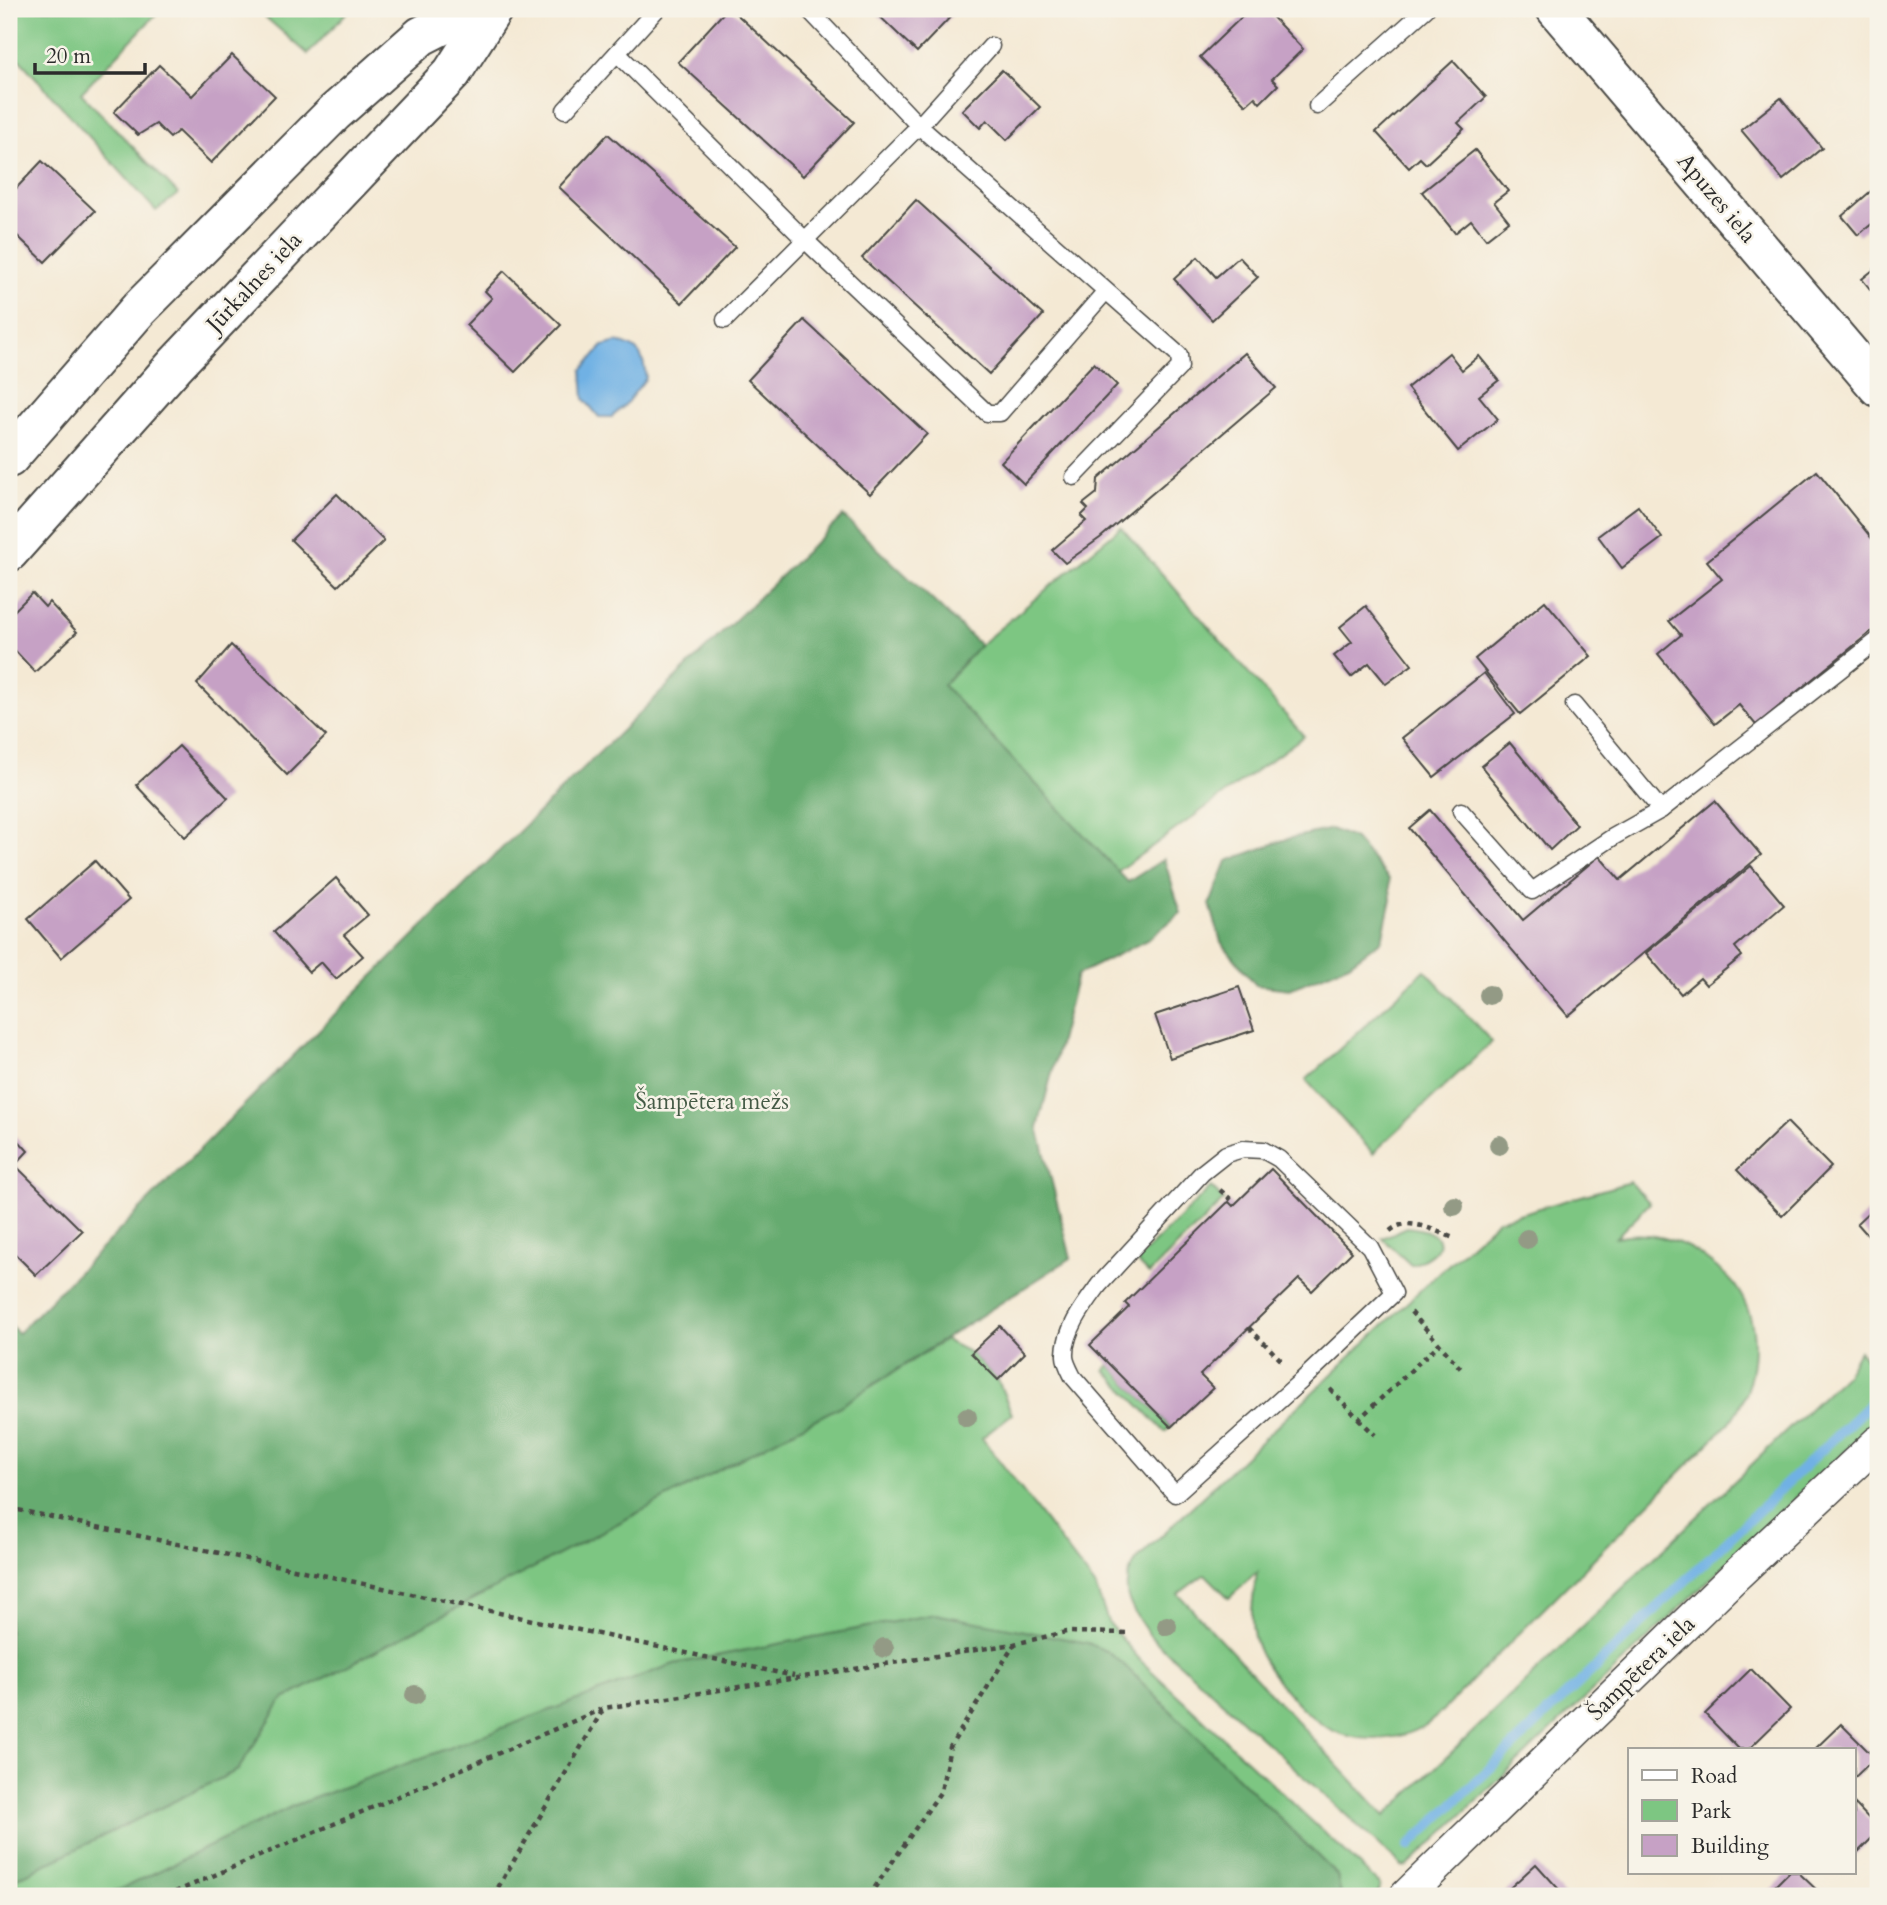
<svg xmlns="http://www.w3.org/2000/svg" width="1887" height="1905" font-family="Cardo,serif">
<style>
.green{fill:#7dc682;stroke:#547856;stroke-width:2}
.forest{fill:#66ab70;stroke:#486b4e;stroke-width:2}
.water{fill:#6fb1e4;stroke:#4d6e88;stroke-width:2}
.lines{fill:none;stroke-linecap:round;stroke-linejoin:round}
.stream{stroke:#6fb1e4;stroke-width:10}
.building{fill:#c6a1c5}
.service-casing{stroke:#494844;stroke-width:19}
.minor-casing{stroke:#494844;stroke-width:35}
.tertiary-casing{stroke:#494844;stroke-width:42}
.path{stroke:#494844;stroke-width:4.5;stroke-dasharray:5 5;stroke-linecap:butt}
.service{stroke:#fff;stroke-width:16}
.minor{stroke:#fff;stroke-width:32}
.tertiary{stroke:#fff;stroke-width:38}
.tree{fill:#939a85}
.labels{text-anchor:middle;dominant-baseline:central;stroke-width:5;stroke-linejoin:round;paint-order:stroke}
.street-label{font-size:23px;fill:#2b2b2b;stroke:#f7f3e8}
.park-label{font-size:23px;fill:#445a45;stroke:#f7f3e8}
</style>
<rect width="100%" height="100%" fill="#f7f3e8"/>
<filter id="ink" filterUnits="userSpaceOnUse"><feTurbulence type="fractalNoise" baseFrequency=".0143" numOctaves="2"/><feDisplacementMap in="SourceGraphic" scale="14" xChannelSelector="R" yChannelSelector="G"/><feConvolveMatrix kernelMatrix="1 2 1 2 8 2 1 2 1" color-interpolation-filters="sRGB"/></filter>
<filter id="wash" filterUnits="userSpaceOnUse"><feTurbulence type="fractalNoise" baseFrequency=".00686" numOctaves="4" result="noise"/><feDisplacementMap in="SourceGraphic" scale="28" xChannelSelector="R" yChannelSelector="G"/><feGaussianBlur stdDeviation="1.57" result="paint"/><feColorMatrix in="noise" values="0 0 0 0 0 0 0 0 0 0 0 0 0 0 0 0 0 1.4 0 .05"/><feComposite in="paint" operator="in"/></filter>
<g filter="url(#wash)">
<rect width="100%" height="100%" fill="#f4e9d4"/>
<!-- green -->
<g class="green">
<polygon points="9,9 161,9 81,93 178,194 156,211 9,48"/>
<polygon points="256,9 350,9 308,54"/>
<polygon points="1121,527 1304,736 1117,872 943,685 980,645"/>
<polygon points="1425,970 1492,1042 1373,1153 1306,1080"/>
<path d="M1630 1182 1650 1203 1616 1237C1648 1230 1682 1239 1707 1260 1718 1268 1731 1278 1738 1290 1764 1330 1756 1385 1730 1422L1450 1703C1443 1710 1435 1719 1426 1725 1397 1743 1351 1744 1323 1725 1309 1716 1298 1704 1287 1692 1274 1677 1258 1656 1254 1637 1249 1616 1254 1593 1257 1572L1229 1598 1205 1574 1178 1594 1385 1816 1846 1374 1859 1351 1878 1370V1420L1408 1866 1403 1867 1151 1637C1131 1609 1113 1586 1141 1555L1429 1282 1498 1220Z"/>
<polygon points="1211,1187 1224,1200 1149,1274 1136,1261"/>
<path d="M1407 1227C1449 1231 1448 1252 1411 1265L1382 1238Z"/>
<polygon points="945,1340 971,1353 998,1380 1012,1414 982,1438 1095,1586 1109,1624 1141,1661 1379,1884 1380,1889 1376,1896 1341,1896 1337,1875 1121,1662 1106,1651 935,1614 674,1664 293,1806 107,1896 9,1896 9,1882 238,1770 282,1700 837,1408"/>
<polygon points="1110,1365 1171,1427 1165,1432 1105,1370"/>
</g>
<!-- forest -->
<g class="forest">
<path d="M843 516 980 645 943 685 1128 882 1164 859 1181 913 1147 940 1077 975 1038 1127 1071 1258 837 1408 282 1700 238 1770 9 1882V1324L18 1333C290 1057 564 784 843 516Z"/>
<polygon points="1331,829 1355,839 1389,879 1391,899 1382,940 1349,964 1290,989 1256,985 1221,942 1210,904 1227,861 1287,839"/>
<polygon points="935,1614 1088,1643 1106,1651 1121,1662 1337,1875 1341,1896 107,1896 293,1806 674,1664"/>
</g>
<!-- water -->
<path class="water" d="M617 342C640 347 644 356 646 378L624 406 612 417H599L584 399 582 370 603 346Z"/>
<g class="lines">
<!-- stream -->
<polyline class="stream" points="1409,1846 1878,1396"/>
</g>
<g id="blocks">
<!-- building -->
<g class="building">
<polygon points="727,9 731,9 854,122 803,176 678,62"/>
<polygon points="872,9 958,9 917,52"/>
<polygon points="1250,9 1265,9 1303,49 1272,79 1278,85 1260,103 1255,97 1246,105 1200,57"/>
<polygon points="232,55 275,96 211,163 178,131 170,138 156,124 138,135 114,112 159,65 192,96"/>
<polygon points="1453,61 1486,97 1458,123 1464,129 1426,164 1420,158 1409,168 1376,132"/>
<polygon points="1002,70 1040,107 1007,140 987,120 980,128 962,110"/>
<polygon points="1781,98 1822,148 1783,180 1741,130"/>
<polygon points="608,134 735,247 682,303 559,187"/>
<polygon points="1475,150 1508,191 1494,202 1509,221 1486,239 1471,220 1455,233 1422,192"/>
<polygon points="42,161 95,211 45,262 9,228 9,196"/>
<polygon points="1878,185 1878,219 1858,235 1842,216"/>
<polygon points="916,200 1043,315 989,374 862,258"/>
<polygon points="1198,257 1216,277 1239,257 1258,277 1212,320 1174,279"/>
<polygon points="1878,266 1878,299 1862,279"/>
<polygon points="504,271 561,325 515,372 466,325 492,298 485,291"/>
<polygon points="804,320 927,434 870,494 748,380"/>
<polygon points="1245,353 1276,388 1100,538 1065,563 1052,550 1086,521 1081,516 1088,509 1083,504 1097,493 1098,479"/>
<polygon points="1449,353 1462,370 1479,356 1499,380 1479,396 1498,419 1458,451 1407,388"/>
<polygon points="1094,363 1117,385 1024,484 1001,462"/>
<polygon points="1817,471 1878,546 1878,626 1756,725 1739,705 1715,724 1658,654 1681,635 1669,621 1722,579 1707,561"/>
<polygon points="337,494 384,541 338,586 291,540"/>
<polygon points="1638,506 1662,538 1622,568 1598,536"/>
<polygon points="32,593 45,607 49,602 77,632 35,672 9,644 9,616"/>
<polygon points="1545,601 1591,656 1520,714 1475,659"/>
<polygon points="1366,606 1412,665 1386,684 1369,663 1351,677 1334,656 1352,642 1340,627"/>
<polygon points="231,645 326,736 287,775 197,684"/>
<polygon points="1484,673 1515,714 1434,777 1402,738"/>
<polygon points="1510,743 1577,825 1550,850 1481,766"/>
<polygon points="179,746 228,798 185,837 136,785"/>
<polygon points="1715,801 1761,855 1568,1016 1409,828 1430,810 1523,920 1599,856 1620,880"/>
<polygon points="95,861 129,900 61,958 28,919"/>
<polygon points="1751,866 1784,905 1735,947 1742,956 1706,985 1700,978 1681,994 1646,953"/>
<polygon points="336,878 368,915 344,935 363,956 336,979 321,962 309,972 274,932"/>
<polygon points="1239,987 1254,1030 1170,1058 1155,1015"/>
<polygon points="1787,1122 1831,1167 1782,1216 1737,1170"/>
<polygon points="9,1130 28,1151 15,1165 82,1231 36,1275 9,1248"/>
<polygon points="1271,1169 1352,1252 1312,1291 1299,1279 1268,1309 1200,1375 1213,1388 1171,1427 1090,1345 1129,1307 1125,1303 1227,1203 1229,1202 1233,1206"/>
<polygon points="1878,1203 1878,1247 1857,1223"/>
<polygon points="1000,1326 1025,1353 998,1380 971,1353"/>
<polygon points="1751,1669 1790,1709 1749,1749 1739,1749 1705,1714"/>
<polygon points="1841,1724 1875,1758 1854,1778 1854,1749 1815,1749"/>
<polygon points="1854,1803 1878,1828 1878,1832 1854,1856"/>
<polygon points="1536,1864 1565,1896 1501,1896"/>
<polygon points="1789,1872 1798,1872 1823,1896 1765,1896"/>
</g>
</g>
</g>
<g filter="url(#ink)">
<use href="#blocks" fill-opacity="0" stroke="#494844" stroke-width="2"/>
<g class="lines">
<defs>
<g id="service">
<polyline points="808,9 919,126 1179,355 1180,367 1074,477"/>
<polyline points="617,53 805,240 987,413 1000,413 1105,292"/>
<polyline points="1317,106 1426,9"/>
<polyline points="565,110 657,9"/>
<polyline points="725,320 919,126 991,46"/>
<polyline points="1661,810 1878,640"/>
<polyline points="1461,811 1532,891 1613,837 1661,810 1574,705"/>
<path d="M1243 1149 1263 1150 1279 1159 1370 1247 1394 1293 1301 1381 1175 1494 1073 1377C1070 1371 1065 1362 1065 1356 1064 1331 1085 1304 1099 1285L1202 1173 1226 1154Z"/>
</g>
<polyline id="minor" points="1406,1896 1733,1578 1878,1442"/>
<g id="tertiary">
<polyline points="1556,9 1878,387"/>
<polyline points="9,458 139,309 334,113 421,36 474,9"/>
<polyline points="9,552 176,364 452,73 493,9"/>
</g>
</defs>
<!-- service casing -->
<use href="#service" class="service-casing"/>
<!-- minor casing -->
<use href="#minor" class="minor-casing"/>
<!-- tertiary casing -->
<use href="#tertiary" class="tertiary-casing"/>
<!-- path -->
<g class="path">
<polyline points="1220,1190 1235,1203"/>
<path d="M1390 1231C1408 1215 1434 1231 1454 1238"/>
<polyline points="1411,1312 1462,1370"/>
<polyline points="1249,1328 1283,1362"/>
<polyline points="1330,1389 1359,1419 1439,1344"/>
<polyline points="1359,1419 1375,1435"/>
<polyline points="9,1508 794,1676"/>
<polyline points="166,1896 604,1708 1014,1644 1066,1632 1129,1633"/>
<polyline points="493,1896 604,1708"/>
<polyline points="869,1896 941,1791 950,1747 1014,1645"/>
</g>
<!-- service -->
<use href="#service" class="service"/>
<!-- minor -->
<use href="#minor" class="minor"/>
<!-- tertiary -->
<use href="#tertiary" class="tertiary"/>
</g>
<!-- trees -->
<g class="tree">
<circle cx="1489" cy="995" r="10"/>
<circle cx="1499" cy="1145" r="10"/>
<circle cx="1454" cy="1206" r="10"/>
<circle cx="1527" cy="1239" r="10"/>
<circle cx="967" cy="1417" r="10"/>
<circle cx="1167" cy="1626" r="10"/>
<circle cx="884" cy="1648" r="10"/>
<circle cx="415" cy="1695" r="10"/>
</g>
</g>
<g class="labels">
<!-- street labels -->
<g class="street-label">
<text transform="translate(1717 198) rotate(50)">Apuzes iela</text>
<text transform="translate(254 282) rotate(-47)">Jūrkalnes iela</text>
<text transform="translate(1641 1668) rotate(-44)">Šampētera iela</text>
</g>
<!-- park labels -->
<g class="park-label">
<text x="712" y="1101">Šampētera mežs</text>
</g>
</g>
<!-- margin -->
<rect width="1887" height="1905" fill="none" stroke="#f7f3e8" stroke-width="35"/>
<!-- legend -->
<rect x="1628" y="1748" width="228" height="126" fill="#f7f3e8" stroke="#a5a39c" stroke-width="2"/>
<rect x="1642" y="1770" width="35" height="10" fill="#ffffff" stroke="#a5a39c" stroke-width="2"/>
<text x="1691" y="1783" font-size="21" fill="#2b2b2b">Road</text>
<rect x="1642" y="1800" width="35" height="21" fill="#7dc682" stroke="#a5a39c" stroke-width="2"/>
<text x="1691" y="1818" font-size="21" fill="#2b2b2b">Park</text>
<rect x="1642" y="1835" width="35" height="21" fill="#c6a1c5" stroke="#a5a39c" stroke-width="2"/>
<text x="1691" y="1853" font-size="21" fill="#2b2b2b">Building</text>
<!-- scale -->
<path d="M35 63v10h110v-10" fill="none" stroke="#2b2b2b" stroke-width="3.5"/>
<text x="46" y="63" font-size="21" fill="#2b2b2b" stroke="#f7f3e8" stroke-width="5" paint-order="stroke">20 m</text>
</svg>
